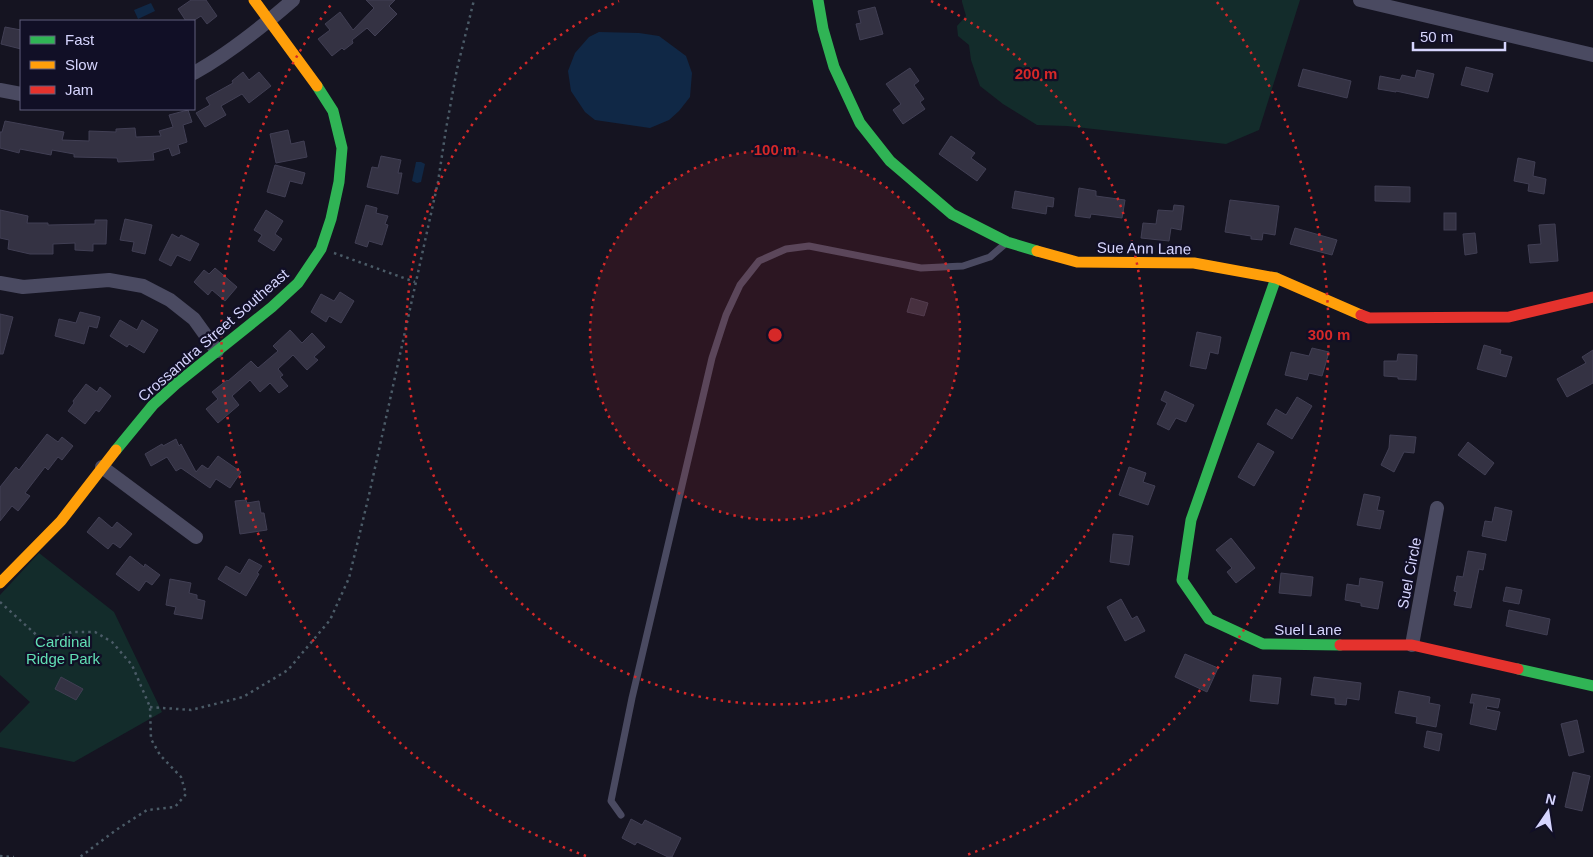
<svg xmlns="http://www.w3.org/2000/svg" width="1593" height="857" font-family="Arial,sans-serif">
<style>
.green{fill:#132c2b}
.water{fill:#102846}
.building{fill:#343243;stroke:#413f54}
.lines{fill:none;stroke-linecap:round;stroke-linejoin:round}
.path{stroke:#4b5b67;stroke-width:2.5;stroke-dasharray:2.5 4;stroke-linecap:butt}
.lane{stroke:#4a4a61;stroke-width:7}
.street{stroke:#4a4a61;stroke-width:14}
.fast{stroke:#30b455;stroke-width:11}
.slow{stroke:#ff9f0a;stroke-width:11}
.jam{stroke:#e5322d;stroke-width:11}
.ring{fill:none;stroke:#d62828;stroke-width:2.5;stroke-dasharray:2.5 5}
.labels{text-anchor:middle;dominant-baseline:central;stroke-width:4.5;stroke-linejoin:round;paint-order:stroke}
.street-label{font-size:15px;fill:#d6d5fe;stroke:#110f26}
.park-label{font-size:15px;fill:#61deb4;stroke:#110f26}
.centre{fill:#d62828;stroke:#110f26;stroke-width:2.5}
.ring-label{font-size:15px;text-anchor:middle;font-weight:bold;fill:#d62828;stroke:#110f26;stroke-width:4.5;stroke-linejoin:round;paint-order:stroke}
</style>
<rect width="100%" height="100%" fill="#151421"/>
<!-- green -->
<g class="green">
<polygon points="962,0 1300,0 1259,130 1226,144 1067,126 1037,125 1003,104 980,86 971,60 969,45 958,36 957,26 966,16 962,2"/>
<polygon points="39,553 114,612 162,712 74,762 0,747 0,733 30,702 0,675 0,595"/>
</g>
<!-- water -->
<g class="water">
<polygon points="151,3 155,11 138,19 134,10"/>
<polygon points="599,32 639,33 659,36 686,56 692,73 690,97 679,111 669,120 650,128 595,120 585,112 571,91 568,71 575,53 589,37"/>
<polygon points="416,162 421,162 425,164 421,182 417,183 412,181"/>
</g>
<!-- building -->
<g class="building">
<polygon points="191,0 206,0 217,16 207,24 201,16 193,21 186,21 178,9"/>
<polygon points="366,0 395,0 389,6 397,14 375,36 367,28 352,40 353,43 344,50 342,48 332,56 318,39 330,30 325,24 340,12 353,30 374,8"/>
<polygon points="875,7 883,34 860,40 856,24 861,23 858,11"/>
<polygon points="5,27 21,30 21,49 1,44"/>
<polygon points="1466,67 1493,74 1488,92 1461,85"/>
<polygon points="910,68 919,81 914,85 924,99 920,102 925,109 903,124 893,110 901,104 886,84"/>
<polygon points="1303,69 1351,81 1347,98 1298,86"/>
<polygon points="1417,70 1434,74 1428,98 1396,91 1396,92 1378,89 1380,76 1400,80 1402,75 1415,78"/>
<polygon points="243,72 249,80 259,72 271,86 249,103 242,94 221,106 226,115 205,127 196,113 210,105 206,98 233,83 232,81"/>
<polygon points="188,110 192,122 183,125 187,142 178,145 180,153 172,156 169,148 153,153 154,160 118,162 117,158 74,157 74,154 52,150 51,155 20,149 19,153 0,148 0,132 2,132 5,121 64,132 62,140 89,141 89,131 116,132 116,129 135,128 136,137 161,136 159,131 173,127 169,115"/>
<polygon points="288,130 291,144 304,141 307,157 276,163 270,134"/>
<polygon points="951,136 975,153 971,158 986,169 977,181 939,154"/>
<polygon points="381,156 401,160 398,173 402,173 398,194 367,187 372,167 378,168"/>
<polygon points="1518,158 1535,162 1533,176 1546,179 1544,194 1528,191 1529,184 1514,181"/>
<polygon points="275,165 305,173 302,184 290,181 285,197 267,192"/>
<polygon points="1375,186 1410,187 1410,202 1375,201"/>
<polygon points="1079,188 1096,191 1096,196 1125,200 1122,218 1091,214 1090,218 1075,216"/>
<polygon points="1015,191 1054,198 1053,207 1047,206 1046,214 1012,208"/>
<polygon points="1230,200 1279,206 1275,235 1263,233 1262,240 1251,239 1251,236 1225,232"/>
<polygon points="366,205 377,208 376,213 388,216 385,224 388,225 382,245 369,241 367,247 355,243"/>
<polygon points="1174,205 1184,206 1181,230 1171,228 1169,241 1141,238 1143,223 1156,224 1158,210 1173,211"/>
<polygon points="0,210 28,216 27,223 48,223 48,225 95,224 95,220 107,220 106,244 93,244 93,251 75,250 75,243 53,244 53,254 30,254 8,249 9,240 0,238"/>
<polygon points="266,210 283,221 275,234 282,239 274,251 258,241 262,235 254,230"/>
<rect x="1444" y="213" width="12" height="17"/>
<polygon points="125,219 152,225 145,254 132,251 134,242 120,240"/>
<polygon points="1555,224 1558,261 1530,263 1528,245 1541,244 1539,225"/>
<polygon points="1295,228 1337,240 1332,255 1290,244"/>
<polygon points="1475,233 1477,253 1465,255 1463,234"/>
<polygon points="172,234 179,238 181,235 199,244 190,261 177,255 171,266 159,260"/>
<polygon points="215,268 237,287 225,301 212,290 208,295 194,282 204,270 209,274"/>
<polygon points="340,292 354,301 341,323 329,316 326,322 311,312 321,294 334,301"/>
<polygon points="911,298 928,303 924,316 907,312"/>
<polygon points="80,312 100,317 97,328 89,326 84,344 55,336 59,319 76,323"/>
<polygon points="0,314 13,317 3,354 0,354"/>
<polygon points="120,320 137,330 142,320 158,330 144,353 129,344 127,347 110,336"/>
<polygon points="290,330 302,343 312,333 325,347 314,357 318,360 307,370 293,355 278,369 283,375 280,377 288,386 279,393 270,383 260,392 250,380 232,396 239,405 218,423 206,409 218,399 212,392 227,380 228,381 251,361 258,368 278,351 273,346"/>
<polygon points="1197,332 1221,337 1218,354 1210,352 1206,369 1190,366"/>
<polygon points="1484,345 1501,350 1500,354 1512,357 1506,377 1477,369"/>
<polygon points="1312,348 1329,352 1322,376 1309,373 1307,380 1285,375 1291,352 1309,356"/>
<polygon points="1593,350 1593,383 1567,397 1557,379 1586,363 1582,357"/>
<polygon points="1398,354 1417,355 1416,380 1398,379 1398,377 1384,376 1384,361 1397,361"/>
<polygon points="86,384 97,392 100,387 111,396 99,412 96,410 85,424 68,411 74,403 73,401"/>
<polygon points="1165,391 1194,405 1186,422 1176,418 1169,430 1157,424 1167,403 1161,400"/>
<polygon points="1297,397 1312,406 1292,439 1267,424 1276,409 1286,415"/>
<polygon points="47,434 58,442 62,437 73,446 62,460 58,457 48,470 45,467 25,493 30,496 18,511 12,506 0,521 0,487 16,467 19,470"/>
<polygon points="1390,435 1416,437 1414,453 1404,452 1394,472 1381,465 1389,448"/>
<polygon points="176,439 179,446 181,444 196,472 202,465 208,469 218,456 241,472 230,488 216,479 210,488 181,468 176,471 167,457 151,466 145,454 162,444 163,446"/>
<polygon points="1468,442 1494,463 1485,475 1458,455"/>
<polygon points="1258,443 1274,452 1254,486 1238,477"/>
<polygon points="1129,467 1146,473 1143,482 1155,486 1148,505 1119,495"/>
<polygon points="1364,494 1380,497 1377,510 1384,511 1380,529 1357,525"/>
<polygon points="246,500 247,503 259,501 261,513 264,513 267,530 240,534 235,501"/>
<polygon points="1495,507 1512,511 1506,541 1482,536 1485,521 1492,522"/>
<polygon points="99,517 112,528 117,522 132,534 120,548 113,543 108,549 87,532"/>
<polygon points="1113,534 1133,536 1129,565 1110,562"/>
<polygon points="1231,538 1255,568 1236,583 1227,572 1232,568 1216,550"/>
<polygon points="1468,551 1486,554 1483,570 1479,569 1471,608 1454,605 1457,592 1454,591 1457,576 1463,577"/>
<polygon points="130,556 144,567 145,564 160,575 152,585 146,581 139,591 116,574"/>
<polygon points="249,559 262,566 257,573 259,574 246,596 218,579 226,566 240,574"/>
<polygon points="1281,573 1313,577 1311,596 1279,593"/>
<polygon points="1360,578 1383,582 1378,609 1361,606 1361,603 1345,600 1347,584 1359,586"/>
<polygon points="170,579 191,583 189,593 197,595 197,599 205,601 202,619 174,614 176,607 166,605"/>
<polygon points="1506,587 1522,590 1519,604 1503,601"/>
<polygon points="1121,599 1132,619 1137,616 1145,631 1125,641 1107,607"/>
<polygon points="1509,610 1550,619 1547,635 1506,626"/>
<polygon points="1185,654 1218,668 1207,692 1175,677"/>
<polygon points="1253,675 1281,678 1278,704 1250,701"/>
<polygon points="61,677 83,689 76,700 55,689"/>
<polygon points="1314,677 1361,683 1359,700 1347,698 1346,705 1335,704 1335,698 1311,695"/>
<polygon points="1399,691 1430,697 1429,703 1440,705 1436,727 1416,723 1417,717 1395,713"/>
<polygon points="1472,694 1500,699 1498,708 1487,706 1486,709 1500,712 1496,730 1470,724 1474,703 1470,703"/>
<polygon points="1577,720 1584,752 1569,756 1561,724"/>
<polygon points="1427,731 1442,734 1439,751 1424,747"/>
<polygon points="1573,772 1590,776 1582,811 1565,807"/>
<polygon points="631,819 642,825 645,820 681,838 672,857 668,857 637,842 635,845 622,838"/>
</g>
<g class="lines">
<!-- path -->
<g class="path">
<polyline points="334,253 415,282"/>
<polyline points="0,602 42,640 50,639 72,632 95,632 112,642 132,665 150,707 151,739 160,755 181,777 186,794 175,807 147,810 116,830 80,857"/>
<polyline points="150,707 191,710 243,697 288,670 330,620 349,578 369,495 438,182 446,129 457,69 474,0"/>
<polyline points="0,856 14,857"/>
</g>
<!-- lane -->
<polyline class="lane" points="621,815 611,801 632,698 712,358 726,315 740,285 759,261 786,249 809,246 921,268 963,266 990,257 1005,244"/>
<!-- street -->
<g class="street">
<polyline points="1360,0 1593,55"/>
<path d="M194 73C230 53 262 27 293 0"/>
<polyline points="0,90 21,94"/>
<polyline points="0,283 23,287 109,280 143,286 170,300 194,319 217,351"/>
<polyline points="102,467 196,537"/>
<polyline points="1412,645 1437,508"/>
</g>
<!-- fast -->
<g class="fast">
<polyline points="818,0 823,29 834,67 860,123 890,161 952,214 1007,242 1037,251"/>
<polyline points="1276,278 1191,520 1182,580 1209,619 1263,644 1340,645"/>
<polyline points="116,450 153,405 176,384 272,307 298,283 321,249 331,219 339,182 342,148 333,111 317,86"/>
<polyline points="1518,669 1593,686"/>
</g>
<!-- slow -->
<g class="slow">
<polyline points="254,0 317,86"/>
<polyline points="1037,251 1077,262 1194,263 1276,278 1361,315"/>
<polyline points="0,583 61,521 116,450"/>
</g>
<!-- jam -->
<g class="jam">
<polyline points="1361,315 1369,318 1509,317 1593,297"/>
<polyline points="1340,645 1412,645 1518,669"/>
</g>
</g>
<!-- distance rings -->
<circle cx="775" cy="335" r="185" fill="#d62828" fill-opacity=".12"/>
<g class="ring">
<circle cx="775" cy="335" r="185"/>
<path d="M931 1A369 369 0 1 1 619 1"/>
<path d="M586 856A554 554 0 0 1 333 2M1217 2A554 554 0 0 1 964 856"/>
</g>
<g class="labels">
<!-- street labels -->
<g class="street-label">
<text transform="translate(1144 248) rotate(1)">Sue Ann Lane</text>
<text transform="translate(213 335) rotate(-41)">Crossandra Street Southeast</text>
<text transform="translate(1409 573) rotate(-79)">Suel Circle</text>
<text x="1308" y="629">Suel Lane</text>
</g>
<!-- park labels -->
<g class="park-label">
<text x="63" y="641">Cardinal<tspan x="63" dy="17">Ridge Park</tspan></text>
</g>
</g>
<circle cx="775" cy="335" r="8" class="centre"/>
<g class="ring-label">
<text x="1036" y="79">200 m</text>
<text x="775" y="155">100 m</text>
<text x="1329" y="340">300 m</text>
</g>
<!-- legend -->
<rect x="20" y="20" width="175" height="90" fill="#110f26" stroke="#605e7c"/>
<rect x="30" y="36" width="25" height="8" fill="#30b455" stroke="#605e7c"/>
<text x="65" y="45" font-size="15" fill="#d6d5fe">Fast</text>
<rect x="30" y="61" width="25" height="8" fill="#ff9f0a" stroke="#605e7c"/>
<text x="65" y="70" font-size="15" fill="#d6d5fe">Slow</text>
<rect x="30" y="86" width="25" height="8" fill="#e5322d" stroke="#605e7c"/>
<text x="65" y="95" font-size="15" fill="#d6d5fe">Jam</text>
<!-- north arrow -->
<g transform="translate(1548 812) rotate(13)" stroke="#110f26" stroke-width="4" paint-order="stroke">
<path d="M0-4L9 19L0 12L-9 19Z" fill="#d6d5fe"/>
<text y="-8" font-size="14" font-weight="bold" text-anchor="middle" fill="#d6d5fe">N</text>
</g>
<!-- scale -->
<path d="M1413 42v8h92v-8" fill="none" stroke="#d6d5fe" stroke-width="2.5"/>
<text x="1420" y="42" font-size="15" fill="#d6d5fe" stroke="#110f26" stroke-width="4" paint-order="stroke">50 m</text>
</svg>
